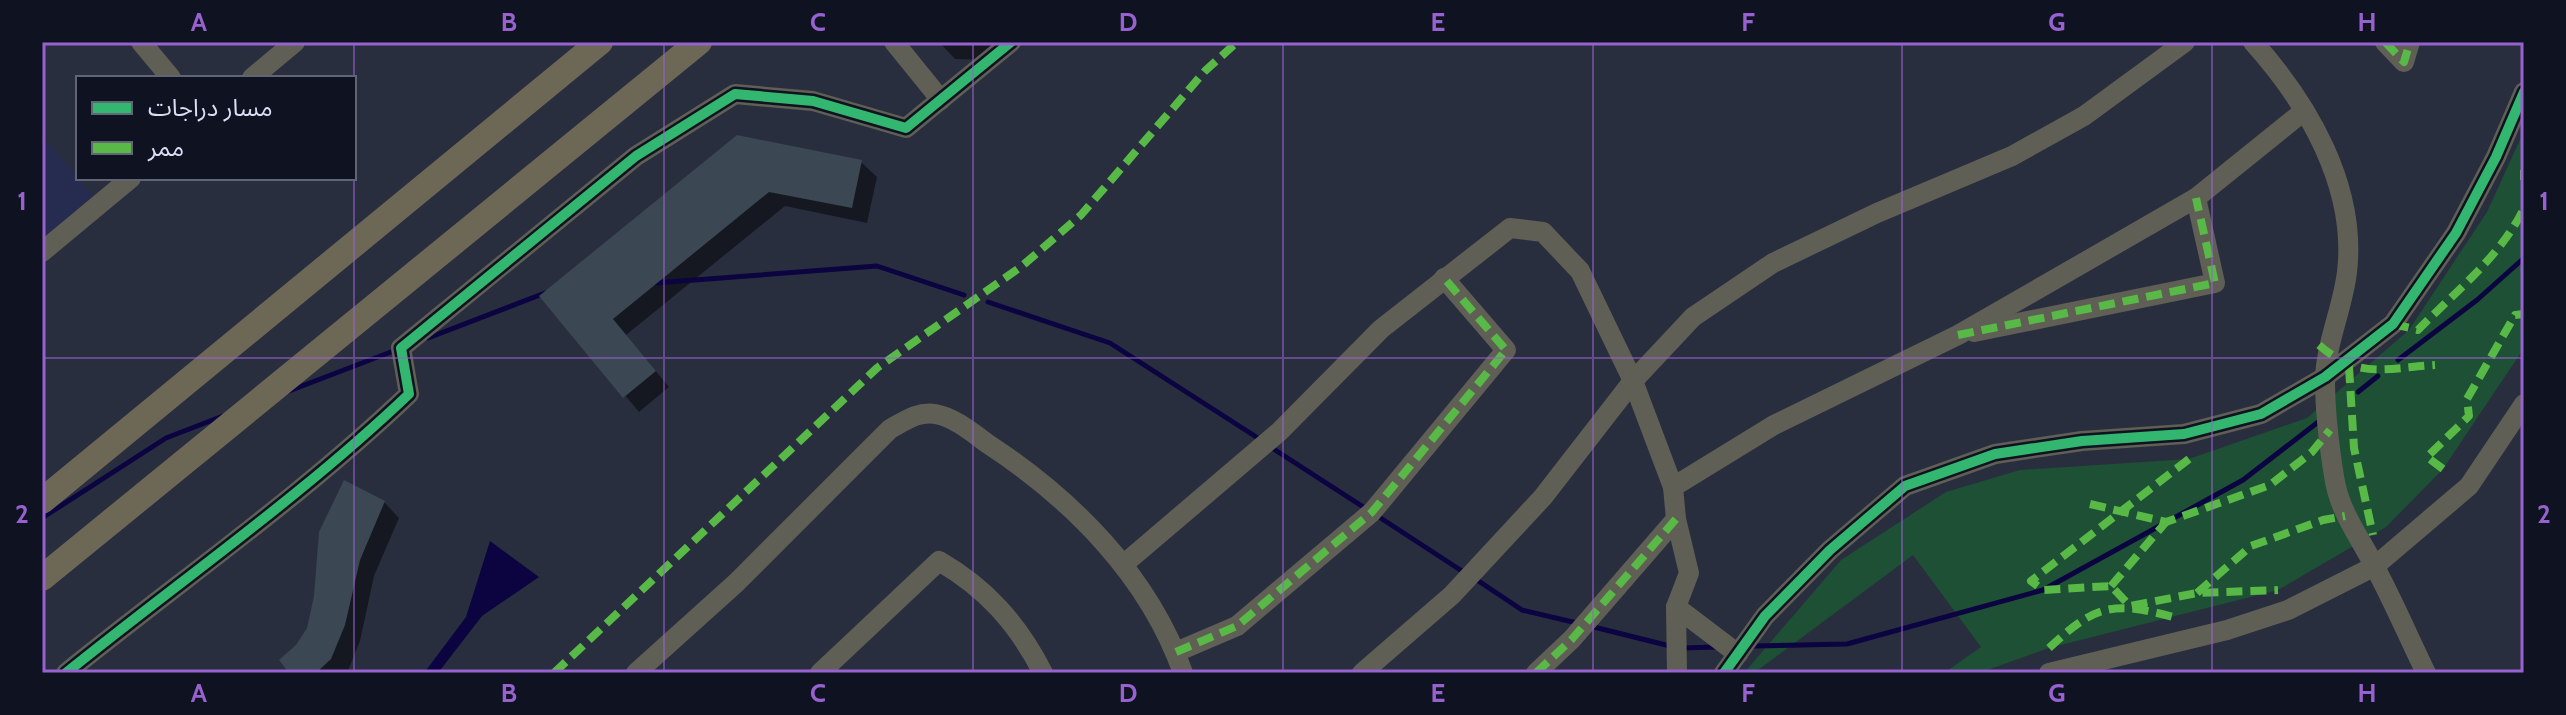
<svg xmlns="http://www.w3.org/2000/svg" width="2566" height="715" font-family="Cabin,'Noto Sans Arabic',sans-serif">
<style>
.built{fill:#262c4f}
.green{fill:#1d5034}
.water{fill:#0b0441}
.shadow{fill:#0007}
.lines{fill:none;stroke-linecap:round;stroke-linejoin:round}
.stream{stroke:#0b0441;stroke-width:5}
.building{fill:#3b4752}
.minor{stroke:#605f55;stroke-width:20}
.major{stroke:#6d6856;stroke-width:26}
.quiet{stroke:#58b947;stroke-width:8;stroke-dasharray:16 8;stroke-linecap:butt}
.cycleway-casing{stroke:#0f1220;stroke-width:15}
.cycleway{stroke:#33b770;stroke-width:10}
.grid{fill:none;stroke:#9762cf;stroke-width:2;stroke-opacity:0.55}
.neatline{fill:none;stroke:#9762cf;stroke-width:3}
.grid-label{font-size:26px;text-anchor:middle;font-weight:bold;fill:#9762cf}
</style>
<rect width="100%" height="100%" fill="#292e3f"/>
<!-- built -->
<polygon class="built" points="42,135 94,197 42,240"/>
<!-- green -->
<polygon class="green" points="2524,131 2524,348 2443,469 2386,527 2278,590 2049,648 1979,673 1944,673 1981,647 1913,555 1754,673 1744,673 1841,560 1946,492 2020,470 2189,459 2307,418 2409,330 2487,212"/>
<!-- water -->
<polygon class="water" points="490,541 539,577 482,616 438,673 424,673 466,617"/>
<!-- shadow -->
<g class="shadow">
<polygon points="939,42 1014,42 990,60 955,59"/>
<polygon points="738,137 861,162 877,177 867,223 785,206 626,335 669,387 639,412 542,297"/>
<polygon points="384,502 399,518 374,576 360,641 347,673 292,673"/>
</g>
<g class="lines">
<!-- stream -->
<g class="stream">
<polyline points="655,283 877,266 964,295"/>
<polyline points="988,302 1110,343 1261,440"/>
<polyline points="428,338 545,293"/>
<polyline points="2398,360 2477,300 2524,258"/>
<polyline points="289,391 396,350"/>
<polyline points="2358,392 2378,376"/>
<polyline points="1269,446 1368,510"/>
<polyline points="1376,515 1465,573"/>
<polyline points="42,518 166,438 223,416"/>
<polyline points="1474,578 1522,610 1577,623"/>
<polyline points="1590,626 1670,646"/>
<polyline points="1752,646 1847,644 2043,590 2243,480 2322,419"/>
<polyline points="1680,648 1718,647"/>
</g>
</g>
<!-- building -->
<g class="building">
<polygon points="737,135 862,160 852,208 769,192 613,319 656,371 623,398 539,296"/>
<polygon points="344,480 385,501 360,560 345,625 331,659 316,673 289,673 279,660 296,645 307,628 314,596 319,532"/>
</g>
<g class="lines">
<!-- minor -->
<g class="minor">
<polyline points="141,42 171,78"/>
<polyline points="894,42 941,100"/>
<path d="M2253 42C2308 103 2357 187 2347 272 2343 307 2326 343 2325 379 2325 410 2329 445 2334 476 2339 512 2360 537 2376 569 2394 603 2409 638 2426 673"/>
<polyline points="2385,42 2404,62 2410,42"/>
<polyline points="252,78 295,42"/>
<polyline points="42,252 131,178"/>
<polyline points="1974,332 2215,283 2196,198"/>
<polyline points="1673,487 1774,425 1958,335 2196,198 2304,111"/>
<polyline points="1124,564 1279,432 1381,329 1510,228 1543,232 1580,271 1633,381 1673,487 1676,519 1689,573 1676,607 1677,673"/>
<polyline points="1676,607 1738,654"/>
<polyline points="1176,652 1237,626 1372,512 1506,350 1444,278"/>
<path d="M66 673C181 580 302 496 409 394L401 348 636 156 735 94 813 101 906 128 1011 42"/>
<path d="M636 673 736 583 890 429C905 421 918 411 935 414 954 417 973 433 988 444 1072 499 1149 576 1183 673"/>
<path d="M820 673 939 561C986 588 1018 624 1043 673"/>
<polyline points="1362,673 1452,595 1543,497 1633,381 1693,317 1773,263 1877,213 2012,156 2084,116 2185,42"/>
<polyline points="1536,673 1572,639 1676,519"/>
<polyline points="1724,673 1765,616 1830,550 1905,486 1995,454 2082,441 2184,434 2261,414 2325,377 2393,324 2456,233 2496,157 2524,92"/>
<polyline points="2049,673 2227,630 2288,610 2375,566 2469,486 2524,404"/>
</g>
<!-- major -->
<g class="major">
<polyline points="42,501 600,42"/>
<polyline points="42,578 699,42"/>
</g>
<!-- quiet -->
<g class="quiet">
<polyline points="2385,42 2404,62 2410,42"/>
<polyline points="2524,170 2524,180"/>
<path d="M2393 324 2418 330C2454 293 2502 255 2524 208"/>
<polyline points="1958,335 2215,283 2196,198"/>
<path d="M2319 345C2359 380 2386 368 2435 365"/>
<polyline points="2349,367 2354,448 2373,535"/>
<polyline points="2189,459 2031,581 2043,590 2111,586 2130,606 2197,593 2278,590"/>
<polyline points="2443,469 2427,457 2469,416 2467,399 2515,315 2524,314"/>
<polyline points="2090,504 2166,522 2270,485 2312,452 2330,430"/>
<polyline points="2111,586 2166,522"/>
<polyline points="2197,593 2251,546 2323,520 2345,516"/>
<path d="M2049 648C2097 603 2114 601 2177 618"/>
<polyline points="1176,652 1237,626 1372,512 1506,350 1444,278"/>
<polyline points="554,673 877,368 1022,266 1081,215 1205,71 1237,42"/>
<polyline points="1536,673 1572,639 1676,519"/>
</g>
<defs>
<g id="cycleway">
<path d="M66 673C181 580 302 496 409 394L401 348 636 156 735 94 813 101 906 128 1011 42"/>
<polyline points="1724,673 1765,616 1830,550 1905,486 1995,454 2082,441 2184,434 2261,414 2325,377 2393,324 2456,233 2496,157 2524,92"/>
</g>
</defs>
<!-- cycleway casing -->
<use href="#cycleway" class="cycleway-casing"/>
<!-- cycleway -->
<use href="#cycleway" class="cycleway"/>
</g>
<!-- grid -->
<path class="grid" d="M354 42V78M664 42V673M973 42V673M1283 42V673M1593 42V673M1902 42V673M2212 42V673M354 178V673M42 358H2524"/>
<!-- border -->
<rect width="2566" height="715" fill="none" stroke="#0f1220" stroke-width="88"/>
<!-- legend -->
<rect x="76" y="76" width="280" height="104" fill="#0f1220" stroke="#606475" stroke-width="2"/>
<rect x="92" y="102" width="40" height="12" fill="#33b770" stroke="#606475" stroke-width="2"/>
<text x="148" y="116" font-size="24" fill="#d9dff4">مسار دراجات</text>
<rect x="92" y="142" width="40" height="12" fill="#58b947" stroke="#606475" stroke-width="2"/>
<text x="148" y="156" font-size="24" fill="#d9dff4">ممر</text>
<rect x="44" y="44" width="2478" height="627" class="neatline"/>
<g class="grid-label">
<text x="199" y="31">A</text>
<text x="509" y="31">B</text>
<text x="818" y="31">C</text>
<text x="1128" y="31">D</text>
<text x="1438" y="31">E</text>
<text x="1748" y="31">F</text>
<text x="2057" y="31">G</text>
<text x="2367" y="31">H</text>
<text x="22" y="210">1</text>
<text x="2544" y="210">1</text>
<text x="22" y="523">2</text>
<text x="2544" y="523">2</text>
<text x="199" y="702">A</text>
<text x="509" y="702">B</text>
<text x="818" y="702">C</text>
<text x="1128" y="702">D</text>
<text x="1438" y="702">E</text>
<text x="1748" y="702">F</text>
<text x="2057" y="702">G</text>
<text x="2367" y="702">H</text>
</g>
</svg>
